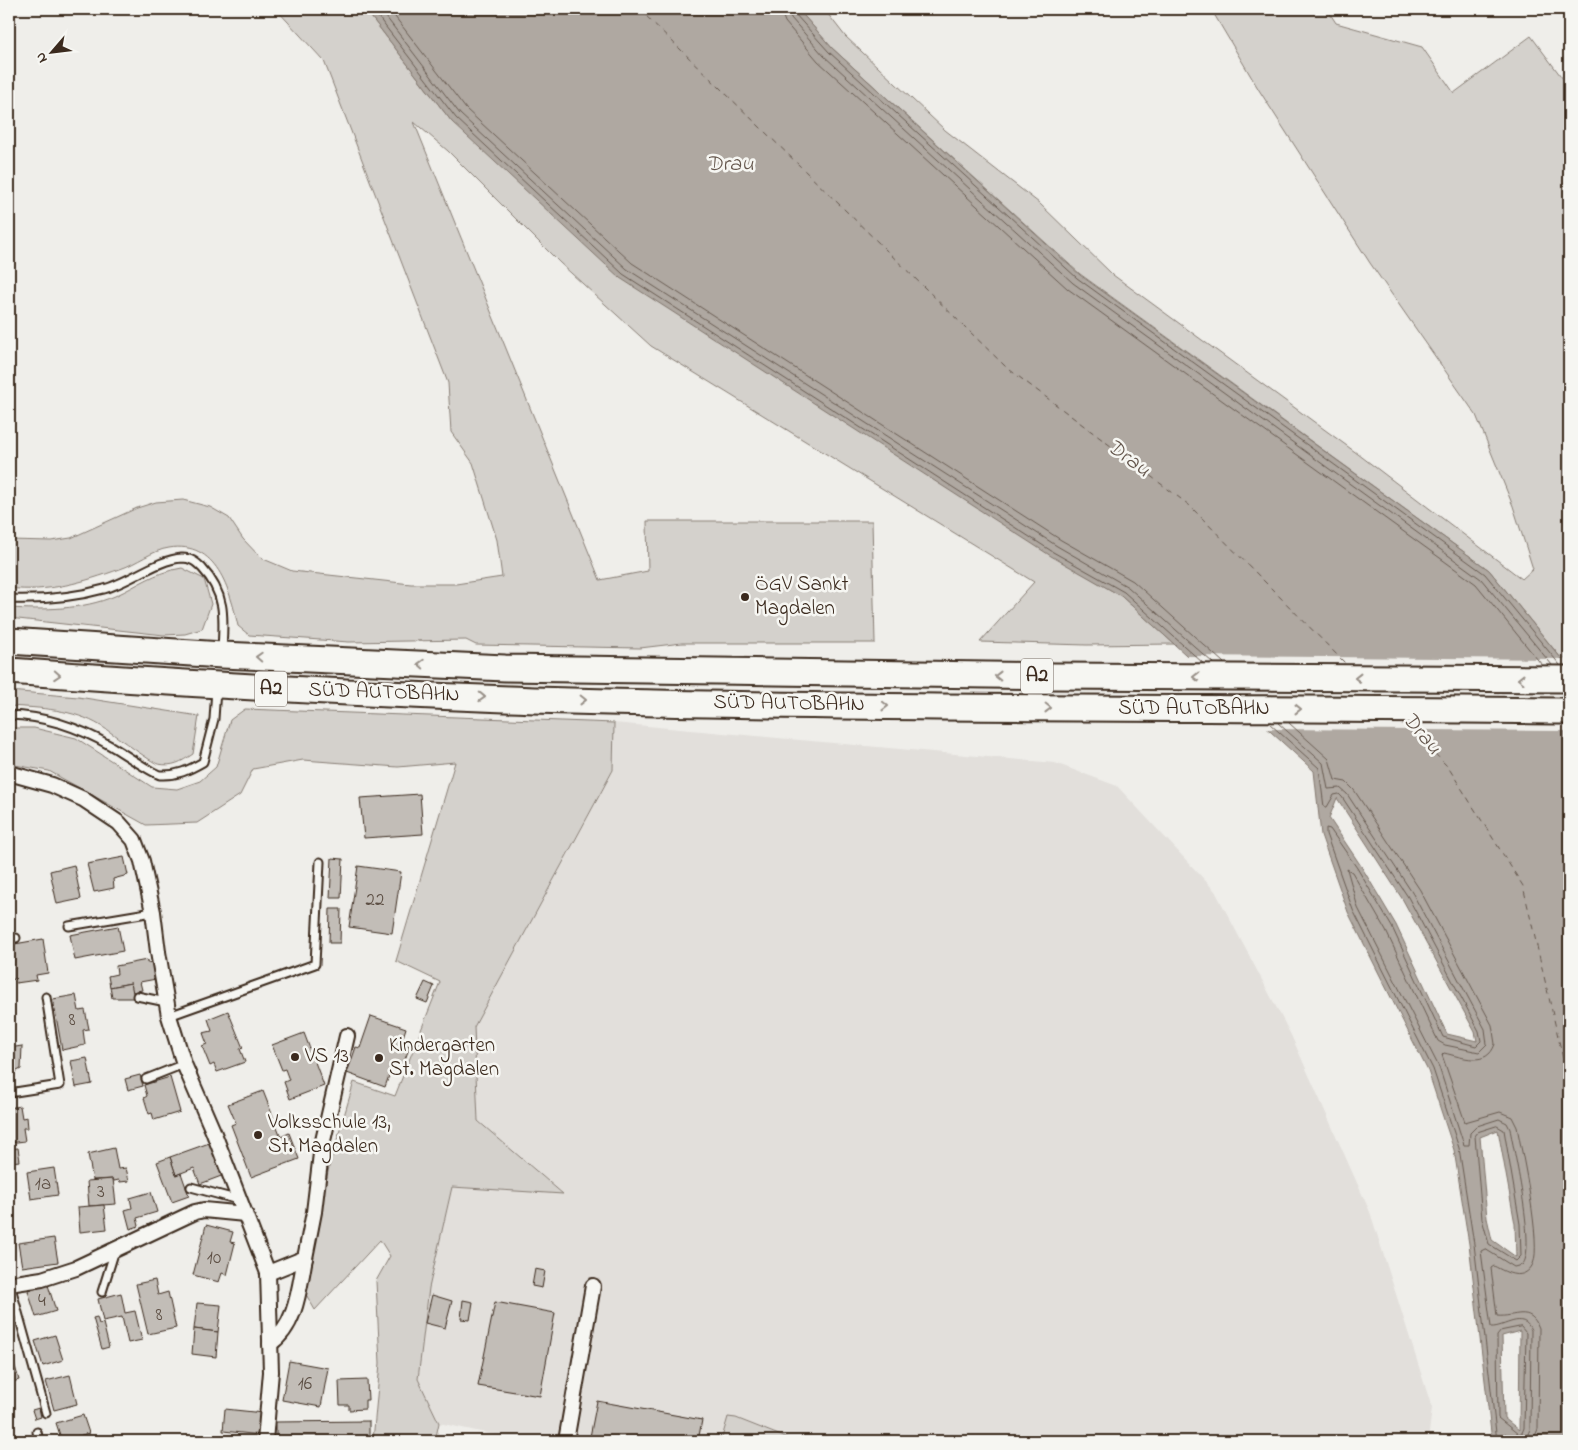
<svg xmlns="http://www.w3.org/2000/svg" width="1578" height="1450" font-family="'Indie Flower',sans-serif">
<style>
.built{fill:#e2dfdb}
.green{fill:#d4d1cc;stroke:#887e75}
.water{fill:#afa8a1;stroke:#81766d;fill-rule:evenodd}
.pier{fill:#efeeea}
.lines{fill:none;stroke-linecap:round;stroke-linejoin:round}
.shore{stroke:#695c52;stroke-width:1}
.ferry{stroke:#64564c;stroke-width:1;stroke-dasharray:6 5;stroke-linecap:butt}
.building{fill:#c2bdb7;stroke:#3b2a1e}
.lane-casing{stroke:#3b2a1e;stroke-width:11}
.street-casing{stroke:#3b2a1e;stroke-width:18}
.highway-casing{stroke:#3b2a1e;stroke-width:29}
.lane{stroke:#f6f6f2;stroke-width:7}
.street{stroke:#f6f6f2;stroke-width:14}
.highway{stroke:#f6f6f2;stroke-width:25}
.oneway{stroke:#989088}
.poi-dot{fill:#3b2a1e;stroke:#f6f6f2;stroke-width:2}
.labels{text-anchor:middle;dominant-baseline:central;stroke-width:5;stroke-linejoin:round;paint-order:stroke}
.number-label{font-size:19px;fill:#5d4f44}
.shield{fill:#f6f6f2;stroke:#73675e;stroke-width:1}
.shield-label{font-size:20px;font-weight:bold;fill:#3b2a1e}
.poi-label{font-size:21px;fill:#3b2a1e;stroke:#f6f6f2;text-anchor:start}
.street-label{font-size:21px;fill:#3b2a1e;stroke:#f6f6f2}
.water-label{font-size:22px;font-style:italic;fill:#64564c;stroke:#f6f6f2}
</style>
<rect width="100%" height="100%" fill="#efeeea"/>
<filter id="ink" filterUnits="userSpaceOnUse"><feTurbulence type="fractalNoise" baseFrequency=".02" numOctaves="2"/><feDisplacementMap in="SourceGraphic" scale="10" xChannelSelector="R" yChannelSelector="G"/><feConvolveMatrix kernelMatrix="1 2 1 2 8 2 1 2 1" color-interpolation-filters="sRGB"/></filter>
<g filter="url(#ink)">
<!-- built -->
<polygon class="built" points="614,723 1055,763 1117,786 1215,891 1291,1035 1370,1212 1432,1408 1428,1441 987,1441 976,1435 972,1441 794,1441 736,1418 727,1441 523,1441 439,1423 418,1379 429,1288 452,1187 562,1193 478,1121 474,1027 613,771"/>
<!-- green -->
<g class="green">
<path d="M276 9H365L452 122 1089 577 1121 596 1174 644 1087 645 980 642 1034 582 651 346 560 263 448 151 414 122 600 580 648 571 647 521H872L875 643H682L640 648 476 645 466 640 349 642 249 635 238 626C230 590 217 540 169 548 153 550 136 564 120 569 84 582 47 593 9 588V540L51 541 71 538 137 508 156 502 183 500 210 507 229 518 243 539 261 558 292 571 411 584H456L502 577 497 540 473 463 451 432 448 383 324 61Z"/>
<polygon points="798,9 824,9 845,36 945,130 1039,203 1113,275 1358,454 1522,579 1533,569 1513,506 1476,415 1370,263 1259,90 1211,9 1327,9 1336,23 1422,47 1454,93 1531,36 1569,87 1569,660 1562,659 1489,570 1080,274 832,48"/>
<path d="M182 568 204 579 211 604 202 629 185 634 164 635 9 618V608C44 610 82 610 115 596 141 584 152 573 182 568Z"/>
<path d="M9 691 78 697 199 716 193 754C181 762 173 767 158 764 152 763 111 732 101 726 73 709 41 708 9 706Z"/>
<polygon points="245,709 614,723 613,770 474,1027 478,1121 563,1194 452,1187 429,1288 418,1379 439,1423 435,1441 373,1441 380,1363 376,1281 390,1256 380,1240 315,1310 304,1291 329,1167 354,1082 395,1096 440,982 396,961 455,762 398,767 303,760 253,769 240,795 197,823 146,825 49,771 9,764 9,728 34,728 76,738 152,787 177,789 200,781 216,767 230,720"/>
<polygon points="728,1417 736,1418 794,1441 721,1441"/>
</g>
<!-- water -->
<path class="water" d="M365 9H798L832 48 1080 275 1489 570 1569 668V1441H1492L1469 1244 1454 1150 1428 1071 1348 912 1321 835 1314 771 1121 596 1051 556 620 278 452 122ZM1337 798 1403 900 1475 1032 1477 1041 1447 1034 1396 925 1361 866 1329 818ZM1498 1130 1515 1224 1516 1257 1492 1240 1487 1218 1480 1137ZM1520 1331 1519 1430 1504 1418 1502 1336Z"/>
<!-- pier -->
<polygon class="pier" points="1185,656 1565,659 1569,664 1569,731 1265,729"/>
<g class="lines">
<!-- shore -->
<g class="shore">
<polyline points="372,9 456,118 623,274 1053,552 1124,592 1203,663"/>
<polyline points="380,9 460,114 627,269 1057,546 1128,587 1213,663"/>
<polyline points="389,9 466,109 632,263 1061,540 1133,581 1224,663"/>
<polyline points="780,9 785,22 818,61 1068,289 1476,584 1542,665"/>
<polyline points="788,9 791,18 824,56 1073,283 1481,579 1552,665"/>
<polyline points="794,9 795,14 829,52 1077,278 1485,574 1560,665"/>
<polyline points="1269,723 1319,768 1324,807 1327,807 1334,795 1339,794 1342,797 1408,897 1479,1031 1481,1041 1476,1046 1443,1037 1392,927 1357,868 1330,829 1326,828 1326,834 1353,910 1433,1069 1459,1148 1474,1244 1497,1441"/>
<path d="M1278 723 1323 763 1328 789 1340 788 1347 794 1413 894 1485 1029 1487 1044 1479 1052 1445 1045 1438 1041 1386 931 1352 872 1347 869 1358 908 1439 1067 1464 1145H1469L1470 1133 1477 1126 1499 1119 1507 1123 1510 1129C1514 1152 1537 1252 1522 1265L1514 1267 1485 1249 1481 1251 1491 1327C1504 1328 1523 1310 1531 1330L1530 1428C1527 1444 1515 1440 1505 1434L1503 1441"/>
<path d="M1289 723 1329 759 1335 780 1346 782 1354 790 1420 890 1492 1025 1495 1044C1487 1068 1462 1057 1444 1053L1442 1055 1465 1122 1500 1112 1512 1117 1517 1127C1522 1152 1542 1245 1533 1264 1524 1282 1507 1273 1494 1266L1491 1268 1497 1316C1514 1318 1530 1304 1539 1328L1538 1429 1533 1441"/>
<polygon points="1497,1126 1504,1130 1520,1224 1521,1256 1516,1261 1489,1244 1482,1219 1475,1136 1478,1132"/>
<polygon points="1521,1327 1526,1333 1524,1428 1522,1433 1518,1434 1498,1418 1497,1336 1501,1331"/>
</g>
<!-- ferry -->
<g class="ferry">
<polyline points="639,9 1006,367 1189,505 1348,666"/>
<polyline points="1372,690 1378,696"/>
<polyline points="1404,722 1448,767 1523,886 1569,1084"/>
</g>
</g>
<!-- building -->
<g class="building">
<polygon points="420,794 423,834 364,838 360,798"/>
<polygon points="124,857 128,875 113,879 114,888 94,892 87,864"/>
<polygon points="332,858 343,859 341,898 330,898"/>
<polygon points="74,865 81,899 57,904 50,871"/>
<polygon points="358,866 401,872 392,933 349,927"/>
<polygon points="330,909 341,909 340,943 329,943"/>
<polygon points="118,926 123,951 75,960 70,935"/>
<polygon points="43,939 48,973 36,975 37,980 16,983 15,979 9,980 9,945"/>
<polygon points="147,960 147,963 153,962 156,979 140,982 142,990 132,992 131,983 110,987 108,976 117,974 116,966"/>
<polygon points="425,982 434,986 427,1003 417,999"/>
<polygon points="131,983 134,998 112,998 110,987"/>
<polygon points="76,995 79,1011 85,1010 89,1029 83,1030 85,1045 62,1050 53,999"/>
<polygon points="228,1011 243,1048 240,1049 245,1062 217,1072 214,1064 210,1066 202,1046 207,1044 203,1033 212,1031 208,1019"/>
<polygon points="371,1016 406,1028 401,1043 410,1046 401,1070 392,1067 385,1087 347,1073 356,1047 360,1048"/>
<polygon points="304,1033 324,1086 290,1099 284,1082 289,1080 285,1069 282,1070 272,1045"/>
<polygon points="22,1046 21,1069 9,1075 9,1048"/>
<polygon points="87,1058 92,1084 76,1087 71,1061"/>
<polygon points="140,1075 143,1086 128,1090 125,1079"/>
<polygon points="170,1077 180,1112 154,1120 152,1113 149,1114 144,1098 147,1096 144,1085"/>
<polygon points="263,1091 281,1137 289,1133 299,1159 251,1177 231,1125 236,1123 228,1104"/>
<polygon points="20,1106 22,1118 27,1117 28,1128 23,1128 25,1141 9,1143 9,1108"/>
<polygon points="212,1142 224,1175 200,1184 194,1168 176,1175 170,1157"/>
<polygon points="18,1148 20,1161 9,1162 9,1149"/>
<polygon points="114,1148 118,1169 126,1168 129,1181 120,1182 119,1180 114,1181 113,1179 93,1180 88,1154"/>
<polygon points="170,1157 176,1175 181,1173 189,1196 172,1202 157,1162"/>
<polygon points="54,1168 58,1195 31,1199 27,1172"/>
<polygon points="113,1179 116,1204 89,1206 87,1181"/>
<polygon points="151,1192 157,1212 137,1218 139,1226 130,1229 125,1210 132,1208 130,1198"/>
<polygon points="104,1205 107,1229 80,1232 78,1207"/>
<polygon points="9,1211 11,1213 13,1225 10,1226 11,1232 9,1232"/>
<polygon points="206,1225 233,1232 230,1242 235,1243 227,1275 222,1273 219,1282 193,1275"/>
<polygon points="54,1238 58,1262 22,1267 18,1243"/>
<polygon points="535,1269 545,1271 542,1288 532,1286"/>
<polygon points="155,1280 158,1295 168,1292 176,1328 148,1334 136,1284"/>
<polygon points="48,1285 56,1311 36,1317 28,1291"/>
<polygon points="121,1293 125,1313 135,1311 142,1340 128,1343 122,1317 103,1321 98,1299"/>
<polygon points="432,1295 452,1301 445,1328 425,1323"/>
<polygon points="463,1300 473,1302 470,1320 461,1319"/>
<polygon points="495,1302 555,1313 540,1396 478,1386"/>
<polygon points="197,1303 221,1305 218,1332 194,1329"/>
<polygon points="97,1317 99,1324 103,1323 109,1347 102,1349 93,1318"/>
<polygon points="194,1329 218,1332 216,1357 192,1354"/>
<polygon points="55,1335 63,1360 43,1366 35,1341"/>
<polygon points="9,1346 19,1380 9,1383"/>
<polygon points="289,1361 328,1368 321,1407 282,1400"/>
<polygon points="70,1375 77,1404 54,1410 46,1381"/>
<polygon points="367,1380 368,1400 365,1400 365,1409 349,1410 349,1405 340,1405 339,1381"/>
<polygon points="597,1401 702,1420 698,1441 598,1441 599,1438 590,1437"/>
<polygon points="39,1408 41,1417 35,1419 32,1410"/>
<polygon points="225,1409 263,1413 261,1435 223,1431"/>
<polygon points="83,1415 89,1433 62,1441 56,1423"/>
<polygon points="369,1421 369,1441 276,1441 276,1422"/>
<polygon points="89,1433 91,1441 62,1441"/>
</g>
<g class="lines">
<defs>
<g id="lane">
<path d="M9 599C41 600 72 598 104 589 128 583 158 559 182 558 191 558 196 562 202 568 226 594 224 617 222 650"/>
<path d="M9 715C45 716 80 728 111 746 120 751 153 774 160 775 177 776 189 770 203 762L214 719 216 689"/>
<polyline points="69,926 153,912"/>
<polyline points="9,939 16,938"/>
<polyline points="137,996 166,1002"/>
<polyline points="169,1016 315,964 320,862"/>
<polyline points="146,1079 184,1064"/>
<polyline points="9,1093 60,1085 46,997"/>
<polyline points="191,1187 239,1200"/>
<polyline points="10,1284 46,1413"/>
<polyline points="102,1292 115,1250"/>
<polyline points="37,1432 39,1441"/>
</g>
<g id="street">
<polyline points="9,773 52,785 83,799 119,823 134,840 142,861 153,912 158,952 169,1016 184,1064 213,1131 268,1273 271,1372 265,1441"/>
<polyline points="268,1273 305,1258 314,1212 322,1145 347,1036"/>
<polyline points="9,1284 42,1279 76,1268 195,1212 204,1210 245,1214"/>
<path d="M270 1344C297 1325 299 1288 305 1258"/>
<polyline points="566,1441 593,1286"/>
</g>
<g id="highway">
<polyline points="9,641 222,655 505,668 1054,676 1569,679"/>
<path d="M9 671C184 684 358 694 534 700 879 710 1224 707 1569 711"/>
</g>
</defs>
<!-- lane casing -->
<use href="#lane" class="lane-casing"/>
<!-- street casing -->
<use href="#street" class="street-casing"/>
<!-- highway casing -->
<use href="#highway" class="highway-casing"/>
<!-- lane -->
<use href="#lane" class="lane"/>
<!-- street -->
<use href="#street" class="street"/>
<!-- highway -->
<use href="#highway" class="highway"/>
</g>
<!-- one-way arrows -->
<defs><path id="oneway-chevron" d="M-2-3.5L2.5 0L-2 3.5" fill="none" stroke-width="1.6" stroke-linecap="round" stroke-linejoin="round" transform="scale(1.25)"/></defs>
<g class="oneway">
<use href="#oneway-chevron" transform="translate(259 657) rotate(-177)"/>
<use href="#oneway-chevron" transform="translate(421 664) rotate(-177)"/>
<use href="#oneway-chevron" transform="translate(57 675) rotate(4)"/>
<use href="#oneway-chevron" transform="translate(998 676) rotate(-179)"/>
<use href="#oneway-chevron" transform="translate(1196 677) rotate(-180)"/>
<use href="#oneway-chevron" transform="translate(1358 678) rotate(-180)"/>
<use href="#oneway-chevron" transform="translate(1521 679) rotate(-180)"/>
<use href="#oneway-chevron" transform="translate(482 697) rotate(2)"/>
<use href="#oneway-chevron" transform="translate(583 700) rotate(1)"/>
<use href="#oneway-chevron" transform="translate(885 706) rotate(1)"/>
<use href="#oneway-chevron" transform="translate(1048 708) rotate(1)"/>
<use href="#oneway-chevron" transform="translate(1298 709)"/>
</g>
</g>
<!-- markers -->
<g class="poi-dot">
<circle cx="745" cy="597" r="5"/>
<circle cx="295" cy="1057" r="5"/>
<circle cx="379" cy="1058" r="5"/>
<circle cx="258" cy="1135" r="5"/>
</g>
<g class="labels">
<!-- number labels -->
<g class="number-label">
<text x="375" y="900">22</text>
<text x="72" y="1020">8</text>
<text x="43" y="1184">1a</text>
<text x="101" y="1192">3</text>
<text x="214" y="1258">10</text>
<text x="42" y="1301">4</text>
<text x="159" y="1315">8</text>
<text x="305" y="1384">16</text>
</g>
<!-- shield labels -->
<g class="shield">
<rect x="1021" y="658.5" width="32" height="35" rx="4"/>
<rect x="255" y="671.5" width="32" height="35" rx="4"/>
</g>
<g class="shield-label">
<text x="1037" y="676">A2</text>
<text x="271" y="689">A2</text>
</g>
<!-- poi labels -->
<g class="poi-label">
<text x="755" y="585">ÖGV Sankt<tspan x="755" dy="24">Magdalen</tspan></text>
<text x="389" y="1046">Kindergarten<tspan x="389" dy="24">St. Magdalen</tspan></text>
<text x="305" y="1057">VS 13</text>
<text x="268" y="1123">Volksschule 13,<tspan x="268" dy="24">St. Magdalen</tspan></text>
</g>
<!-- street labels -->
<g class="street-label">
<text transform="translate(384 693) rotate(2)">SÜD AUTOBAHN</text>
<text transform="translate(789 704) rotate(1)">SÜD AUTOBAHN</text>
<text x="1194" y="709">SÜD AUTOBAHN</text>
</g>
<!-- water labels -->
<g class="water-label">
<text x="730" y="165">Drau</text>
<text transform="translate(1128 459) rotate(37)">Drau</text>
<text transform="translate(1421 734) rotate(50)">Drau</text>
</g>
</g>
<!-- margin -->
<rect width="1578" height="1450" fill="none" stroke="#f6f6f2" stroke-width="30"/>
<rect x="15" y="15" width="1548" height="1420" fill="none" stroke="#3b2a1e" stroke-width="2" filter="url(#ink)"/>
<!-- north arrow -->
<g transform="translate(52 52) rotate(242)" stroke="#f6f6f2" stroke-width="4" paint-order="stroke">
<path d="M0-4L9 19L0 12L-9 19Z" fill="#3b2a1e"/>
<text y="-8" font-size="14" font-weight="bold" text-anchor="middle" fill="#3b2a1e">N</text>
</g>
</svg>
